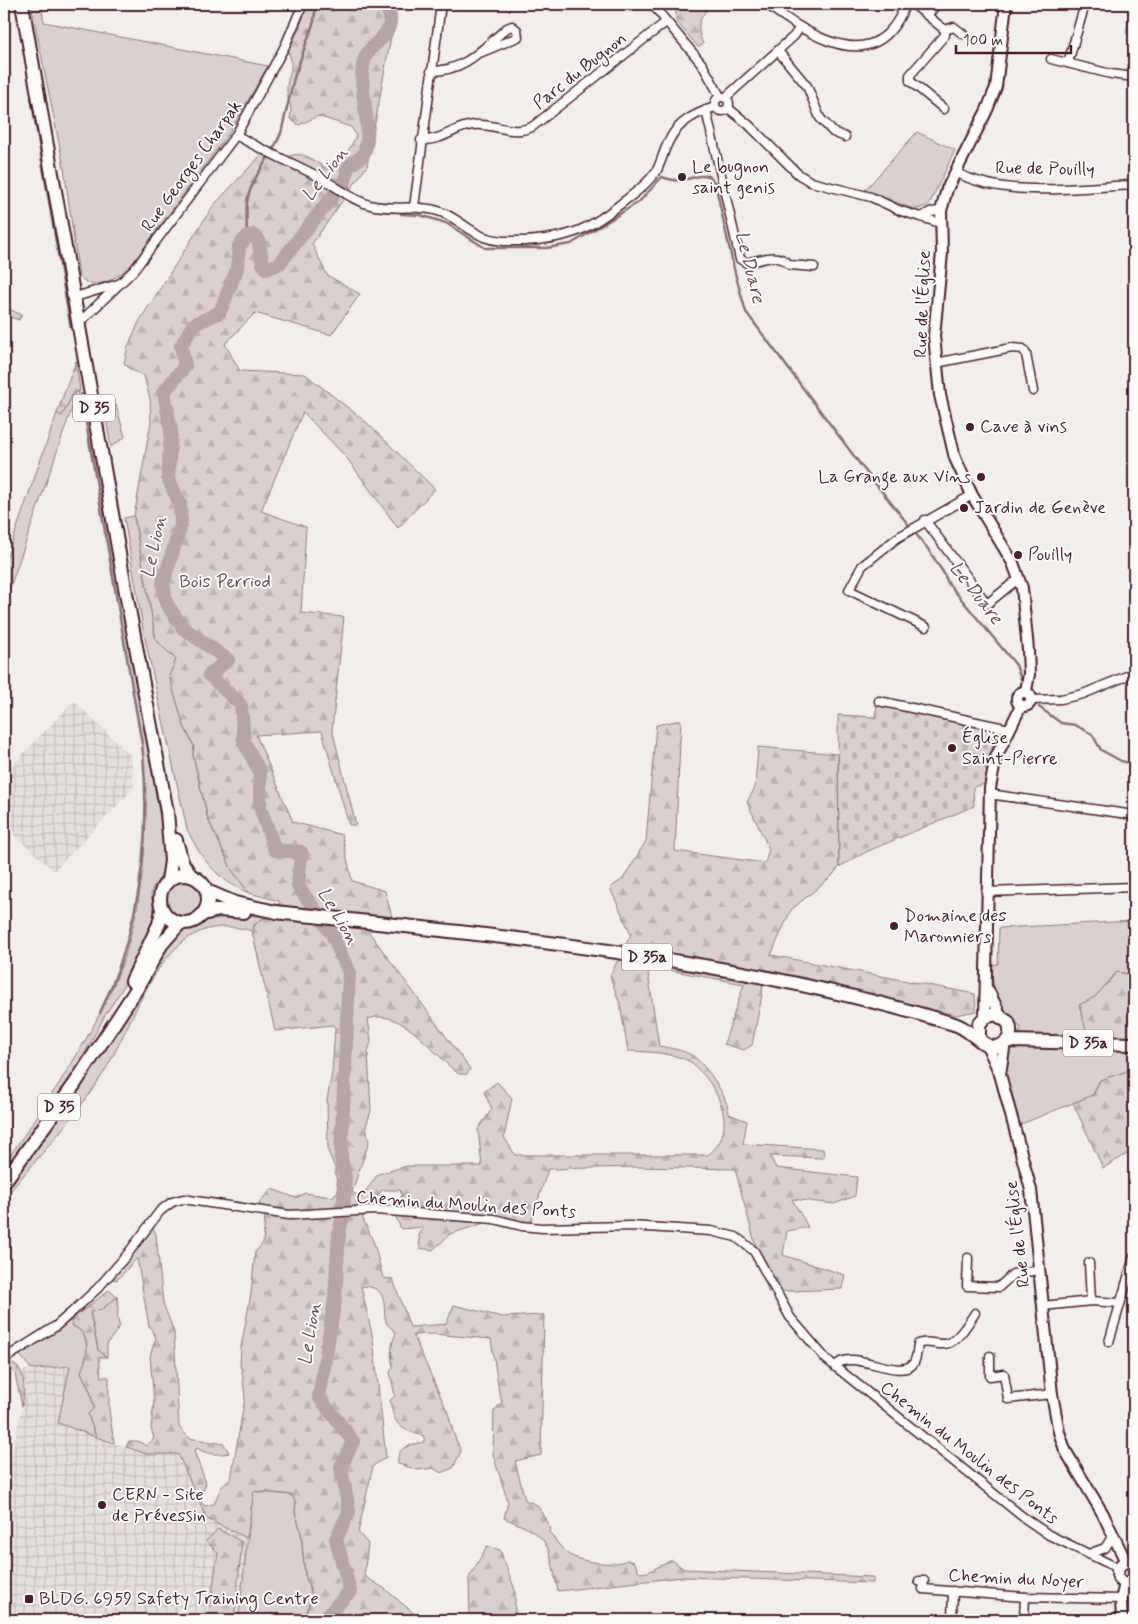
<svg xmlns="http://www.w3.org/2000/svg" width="1138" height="1624" font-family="Mynerve,sans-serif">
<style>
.industrial{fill:url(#industrial-grid)}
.green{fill:#d9d0cf;stroke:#92787d}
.forest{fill:url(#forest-firs);stroke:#92787d}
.cemetery{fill:url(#cemetery-stones);stroke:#92787d}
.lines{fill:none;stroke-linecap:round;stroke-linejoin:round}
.stream{stroke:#8b6f75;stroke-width:2.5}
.river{stroke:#b7a5a6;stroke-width:14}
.minor-casing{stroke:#4a1f2b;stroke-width:11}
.tertiary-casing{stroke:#4a1f2b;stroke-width:14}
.primary-casing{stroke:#4a1f2b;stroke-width:16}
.minor{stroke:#fdfcf7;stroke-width:8}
.tertiary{stroke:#fdfcf7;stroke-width:10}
.primary{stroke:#fdfcf7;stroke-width:12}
.poi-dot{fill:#4a1f2b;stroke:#fdfcf7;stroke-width:2}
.labels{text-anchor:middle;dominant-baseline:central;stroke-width:4;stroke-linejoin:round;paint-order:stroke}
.shield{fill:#fdfcf7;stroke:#806168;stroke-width:1}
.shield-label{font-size:16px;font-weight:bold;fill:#4a1f2b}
.street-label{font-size:18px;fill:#4a1f2b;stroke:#fdfcf7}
.poi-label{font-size:18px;fill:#4a1f2b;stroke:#fdfcf7;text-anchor:start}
.park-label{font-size:18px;fill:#6e4b54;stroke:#fdfcf7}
.water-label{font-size:19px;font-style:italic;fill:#704e56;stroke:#fdfcf7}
</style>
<defs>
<pattern id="industrial-grid" width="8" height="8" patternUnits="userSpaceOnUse" patternTransform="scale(1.25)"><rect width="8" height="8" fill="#e5dfdd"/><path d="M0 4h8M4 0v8" fill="none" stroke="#c6bfbe"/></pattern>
<pattern id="forest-firs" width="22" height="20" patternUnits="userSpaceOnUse" patternTransform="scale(1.25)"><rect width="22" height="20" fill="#d9d0cf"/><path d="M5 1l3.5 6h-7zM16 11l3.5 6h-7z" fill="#bcb2b2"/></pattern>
<pattern id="cemetery-stones" width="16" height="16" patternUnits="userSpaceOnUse" patternTransform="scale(1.25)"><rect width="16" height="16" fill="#d9d0cf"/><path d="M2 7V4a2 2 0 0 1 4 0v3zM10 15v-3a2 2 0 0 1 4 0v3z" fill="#bcb2b2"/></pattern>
</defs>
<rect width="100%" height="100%" fill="#f2efeb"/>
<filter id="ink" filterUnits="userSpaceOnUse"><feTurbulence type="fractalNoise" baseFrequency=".02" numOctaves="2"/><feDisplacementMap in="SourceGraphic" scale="10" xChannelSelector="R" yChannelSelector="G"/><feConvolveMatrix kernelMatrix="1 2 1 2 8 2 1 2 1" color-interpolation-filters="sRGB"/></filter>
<g filter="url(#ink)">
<!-- industrial -->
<g class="industrial">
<polygon points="74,701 131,756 134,788 54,871 14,835 4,804 4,774"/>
<polygon points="71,1366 108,1441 147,1454 178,1454 207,1519 247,1538 239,1615 255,1620 4,1620 4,1492 26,1387 21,1372 30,1368 36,1369"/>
</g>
<!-- green -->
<g class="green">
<path d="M31 4H41L44 22 268 66 229 133 131 265C119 277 93 294 79 276L64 168Z"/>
<polygon points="1131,4 1134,4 1134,37 1126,33"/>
<polygon points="917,132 955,150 929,205 918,209 911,208 865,190"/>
<polygon points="80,390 73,405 4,605 4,565 57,413 62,416 73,394"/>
<path d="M81 394H84L165 845V872L153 887 151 894 155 917 152 924 121 991 105 1015 78 1066 4 1170V1164C45 1105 88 1045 116 979 146 907 150 821 142 744Z"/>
<polygon points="116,405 125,437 111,447 104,407"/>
<path d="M134 516 156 640 176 660 170 676 184 726 194 746 193 755 208 819 232 870 249 893C217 880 201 859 187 829L144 634 124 518Z"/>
<circle cx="184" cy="899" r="18"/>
<path d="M217 915 267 916 254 925 252 931C224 923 200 926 178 946 146 975 126 1036 103 1074 74 1119 37 1158 4 1199V1190L65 1110 176 935Z"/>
<path d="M1134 921V975L1117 972 1095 997 1132 1039 1134 1065 1125 1072 1100 1080 1093 1095 1019 1125C1012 1101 997 1068 1011 1045L1017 1043 1021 1028 997 1003 990 965 998 964 999 928Z"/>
<path d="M117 1297C120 1306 115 1317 120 1326L107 1344V1357L98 1350 90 1311 102 1309Z"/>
<path d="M71 1320 73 1326C92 1334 88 1356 81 1372L90 1391 94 1408 88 1414 96 1437 58 1423 70 1366 36 1369 30 1368 20 1355 19 1353Z"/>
<polygon points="253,1491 292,1495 296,1503 295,1512 301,1532 305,1575 312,1595 307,1611 307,1620 255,1620 239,1615"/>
</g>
<!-- forest -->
<g class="forest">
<path d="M307 4H392L395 15 367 166 312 244 327 275 360 294 331 335 255 313 225 344 240 371 305 374 366 422 435 489 398 528 346 457 303 412 261 511 306 527 301 613 344 617 332 729 356 825H349L322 731 256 735 293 822 342 835 352 881 385 891 392 917 362 914 369 932 470 1069 467 1074H459C435 1057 403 1006 368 1019L371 1041 368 1052 371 1111 366 1126 369 1142 352 1192 361 1198 378 1174 407 1166H482L478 1129 492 1109 484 1092 497 1082 512 1098 504 1137 515 1155H708C736 1134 723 1097 703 1074 698 1070 694 1064 689 1061 670 1052 649 1052 628 1051L620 1004 610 976 631 934 610 888 623 879 646 841 656 725 681 720 675 851 765 863 769 849 747 802 755 788 758 747 838 754 839 867 832 876 791 910 771 955 975 994 976 1011 956 1015 764 969 762 995 752 1045 744 1050 724 1044 744 984 647 966 659 1046C669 1048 684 1050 693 1056 707 1066 728 1097 729 1114L747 1121 743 1144 823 1149 824 1158 770 1156 776 1168 857 1177 855 1196 834 1204 792 1199 808 1227 787 1231 783 1255 845 1275 842 1289 768 1292 735 1169 637 1167 548 1169 531 1222 500 1218 450 1234 433 1250 420 1248 419 1235 423 1227 401 1229 393 1210 402 1196 400 1190H382L370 1207 371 1213 362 1217 374 1243 383 1278 393 1279 410 1327 446 1324 454 1305 502 1317 544 1315 541 1455 515 1461 525 1500 537 1505 551 1529 549 1532C555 1539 561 1549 568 1554 580 1562 614 1567 627 1560L634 1562 640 1573 648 1572 672 1560 684 1569 873 1577V1583L682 1577 558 1591C547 1542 553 1538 504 1518L508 1502 493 1455 494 1411 502 1402 499 1392 491 1339 433 1334 413 1335 448 1413 454 1435 461 1451 453 1468 441 1473 433 1468 419 1470 398 1464C396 1446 410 1445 424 1442V1436C400 1430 394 1425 390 1400L395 1396 390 1372 393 1367C390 1355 391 1344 396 1333 394 1330 389 1327 387 1324 380 1309 393 1287 361 1286L373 1339 386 1457 373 1466 358 1532 368 1544 364 1576 385 1589 422 1620H307V1611L312 1595 305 1575 301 1532 295 1512 296 1503 292 1495 254 1491 247 1538 207 1519 178 1454H147L126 1447 129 1441H138L146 1446 154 1439 151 1428 154 1402 150 1356 156 1337 149 1326 137 1258 117 1280 113 1279 112 1274 151 1225 156 1234 163 1303 174 1332 179 1427 189 1438 224 1444 229 1453C219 1455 206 1455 197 1448L194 1451 206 1483 199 1500 205 1506 214 1504 221 1487 231 1479 245 1397 242 1371 240 1365 241 1347 251 1294 255 1252 263 1243 265 1216 259 1208 260 1201 272 1189 296 1198 305 1193 332 1197 338 1191 335 1168 328 1151 327 1100 332 1073 335 1028 333 1025 275 1031 252 931C256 919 267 916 279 916V901L249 893 232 870 208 819 193 755 194 746 184 726 169 676 176 660 156 640 134 516 151 422 150 399 144 376 130 369 124 363 128 346 140 320 213 206 262 154 265 145 286 157C308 149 312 163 331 170 339 165 354 144 356 135L351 127 318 116 299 125 290 119C293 104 288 104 287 91 286 75 296 71 288 51L300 27Z"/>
<path d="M679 4H711C699 20 695 24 703 44L698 47 676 21V9Z"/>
<polygon points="4,307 22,315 19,320 4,315"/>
<polygon points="76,361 80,390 73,394 62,416 57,413"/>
<polygon points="1117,972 1134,975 1134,1049 1132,1039 1088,1037 1079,1005 1095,997"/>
<polygon points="1134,1065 1134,1150 1103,1168 1073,1103 1093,1095 1100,1080 1125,1072"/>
<path d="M109 1290 117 1297 102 1309 90 1312 98 1350 107 1357H99L101 1377H109V1410L114 1443 96 1437 88 1414 94 1408 90 1391 81 1372C88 1356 92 1334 73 1326L71 1320Z"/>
<path d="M4 1362C27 1362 25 1389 22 1406L15 1374 11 1369 4 1373Z"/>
<polygon points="218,1529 242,1542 234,1620 208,1620 218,1553 206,1541"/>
<polygon points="487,1546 500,1550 515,1590 515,1620 470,1620 469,1578"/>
</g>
<!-- cemetery -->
<polygon class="cemetery" points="877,705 974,722 997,729 987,767 985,784 973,787 974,806 866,852 839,867 838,715 875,717"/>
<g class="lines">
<!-- stream -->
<g class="stream">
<polyline points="31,97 71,329"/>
<polyline points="345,180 349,187"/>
<path d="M401 214 420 215 446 223 485 248H546L571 244 639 202 662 177C687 186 688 174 709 176L715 183 735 273 746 312 863 468 928 549 943 572 948 583 1016 665 1021 679"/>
<path d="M247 237C247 224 245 209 248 197 254 173 273 155 281 133L294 78 314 21 316 4"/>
<path d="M81 394 142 744C152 838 141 927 100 1013"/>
<polyline points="1039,707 1061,723 1075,725 1092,734 1101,750 1121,761 1134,764"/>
</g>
<!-- river -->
<path class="river" d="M329 1620 326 1617 350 1591 336 1539 349 1512 341 1467 353 1441 319 1397 335 1299 339 1232 343 1216 345 1177 341 1158 349 973 332 934 298 886 301 852 275 850 260 807V772L244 742 241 705 209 675 228 660 183 628 166 603 163 583 181 525 180 504 168 478 171 431 164 392 185 366 181 346 193 325 220 312 237 269 239 246 247 237 252 235 258 239 263 264 267 269 280 263 345 180C347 177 346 172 347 169 352 159 363 163 366 146 372 120 356 84 365 58 371 42 392 37 390 17 389 8 383 6 375 4"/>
<defs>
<g id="minor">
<polyline points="652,4 702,64 720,96"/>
<path d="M766 4C798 27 856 69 890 31 897 23 902 14 905 4"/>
<polyline points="913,4 945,30 945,35 910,75 910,81 944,109"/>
<polyline points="928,14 937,4"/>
<polyline points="945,30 954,27 963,34"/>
<polyline points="778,51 807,86 820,118 833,132 845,137"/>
<polyline points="1051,59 1111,74 1134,77"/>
<polyline points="1068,63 1085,4"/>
<path d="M431 71C466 71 483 48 507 28L512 26 517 30 518 37 482 52"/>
<circle cx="722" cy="104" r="7"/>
<polyline points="726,97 794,36 800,27"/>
<polyline points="728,108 749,125 798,174 811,182 871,197 901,211 940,223"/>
<path d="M706 110 740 259 747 263C763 259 778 252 790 265L814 267"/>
<path d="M236 135C263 151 293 163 321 178 338 187 351 200 370 205 393 211 416 204 438 211 455 216 467 230 484 237 497 242 511 241 525 241 572 238 590 229 627 199 638 191 649 182 657 170 662 160 664 149 670 139 679 121 697 113 715 107"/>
<path d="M421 140C445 141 454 126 474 125 494 123 512 136 532 127L666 22"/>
<path d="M955 172C1006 199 1078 187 1134 185"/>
<polyline points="414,207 441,4"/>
<polyline points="923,216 930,212 941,211"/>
<polyline points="75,297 118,284"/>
<polyline points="79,323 134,270 236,135 285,46 303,4"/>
<polyline points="936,363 1012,348 1023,349 1026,354 1033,391"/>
<polyline points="925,520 987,604 1013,583 1020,581"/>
<polyline points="926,627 849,590 862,566 897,538 972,495"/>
<polyline points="1031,700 1061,699 1083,694 1134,673"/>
<polyline points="879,701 1009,729"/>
<polyline points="989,794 1134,815"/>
<polyline points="986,892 1134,887"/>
<polyline points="968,1258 967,1286 999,1287 1013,1274 1039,1270"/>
<polyline points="1089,1263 1091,1301"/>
<polyline points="1043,1306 1091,1301 1120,1303"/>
<polyline points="1109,1342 1134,1257"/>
<polyline points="990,1356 990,1376 1004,1374 1008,1399 1052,1394"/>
<polyline points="4,1359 56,1326 72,1312 98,1288 126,1256 160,1211 172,1202 183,1199 289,1215 375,1210 494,1219 522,1226 542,1228 630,1226 711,1231 736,1237 754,1251 790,1317 826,1359 1023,1517 1049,1535 1118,1568"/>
<path d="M835 1367C849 1346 898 1381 913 1364 917 1359 917 1350 918 1344 928 1340 935 1345 945 1344 957 1343 969 1322 975 1313"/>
<polyline points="1089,1554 1105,1548 1114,1534"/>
<polyline points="919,1581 924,1581 923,1589 1025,1597 1121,1599"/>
<polyline points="952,1620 953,1591"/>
<polyline points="1024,1620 1025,1597"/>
</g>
<g id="tertiary">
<polyline points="1006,4 996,87 987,110 947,189 941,211 942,253 934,336 940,395 955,458 972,495 1013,563 1022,588 1028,650 1029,674 1026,691"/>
<circle cx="1024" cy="699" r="7"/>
<polyline points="988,990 1001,1016"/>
<polyline points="985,1017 990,788 996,757 1021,706"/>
<polyline points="987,1045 1000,1074 1031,1190 1052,1394 1059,1432 1065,1450 1103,1514 1126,1562"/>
<polyline points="1000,1074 1005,1043"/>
<path d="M1134 1564 1129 1562 1122 1563 1117 1572C1117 1582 1125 1586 1134 1582"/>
<polyline points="1122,1620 1121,1599 1125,1584"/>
</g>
<g id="primary">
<polyline points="22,4 126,593 167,812 171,861 168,881"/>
<polyline points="176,840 182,862 191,876"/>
<circle cx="184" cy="899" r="24"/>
<path d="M207 891 235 903 276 912C503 937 734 957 954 1024 969 1028 978 1043 992 1047 1007 1047 1014 1035 1008 1022L996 1014 985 1017 979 1024V1038"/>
<polyline points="203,914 219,910 244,912"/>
<polyline points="132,981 159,924 162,910"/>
<polyline points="1008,1041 1134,1044"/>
<polyline points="4,1182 74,1085 136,990 161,945 180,923"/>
</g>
</defs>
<!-- minor casing -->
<use href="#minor" class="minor-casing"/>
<!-- tertiary casing -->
<use href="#tertiary" class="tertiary-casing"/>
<!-- primary casing -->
<use href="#primary" class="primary-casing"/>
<!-- minor -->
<use href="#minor" class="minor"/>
<!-- tertiary -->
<use href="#tertiary" class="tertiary"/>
<!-- primary -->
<use href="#primary" class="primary"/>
</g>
</g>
<!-- markers -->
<g class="poi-dot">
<circle cx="682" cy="177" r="5"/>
<circle cx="970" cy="427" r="5"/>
<circle cx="981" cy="477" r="5"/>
<circle cx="964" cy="508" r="5"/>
<circle cx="1018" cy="555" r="5"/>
<circle cx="952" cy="748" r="5"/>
<circle cx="894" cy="926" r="5"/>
<circle cx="102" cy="1505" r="5"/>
<rect x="24" y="1594" width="10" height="10" rx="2.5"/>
</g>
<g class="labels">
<!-- shield labels -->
<g class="shield">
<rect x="73" y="394.5" width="42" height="27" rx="4"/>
<rect x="622" y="943.5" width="50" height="27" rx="4"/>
<rect x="1063" y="1029.5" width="50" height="27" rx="4"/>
<rect x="38" y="1093.5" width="42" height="27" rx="4"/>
</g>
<g class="shield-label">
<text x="94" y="408">D 35</text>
<text x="647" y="957">D 35a</text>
<text x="1088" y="1043">D 35a</text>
<text x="59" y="1107">D 35</text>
</g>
<!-- street labels -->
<g class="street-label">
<text transform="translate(580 71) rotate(-38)">Parc du Bugnon</text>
<text transform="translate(192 166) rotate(-54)">Rue Georges Charpak</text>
<text transform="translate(1045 169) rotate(1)">Rue de Pouilly</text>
<text transform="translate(923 304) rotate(-88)">Rue de l'Église</text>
<text transform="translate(466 1205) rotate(4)">Chemin du Moulin des Ponts</text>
<text transform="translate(1018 1234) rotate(-97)">Rue de l'Église</text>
<text transform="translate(969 1453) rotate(38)">Chemin du Moulin des Ponts</text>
<text transform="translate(1016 1579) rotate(3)">Chemin du Noyer</text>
</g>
<!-- poi labels -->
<g class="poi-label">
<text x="692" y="167">Le bugnon<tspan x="692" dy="21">saint genis</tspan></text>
<text x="980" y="427">Cave à vins</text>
<text x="971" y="477" text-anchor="end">La Grange aux Vins</text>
<text x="974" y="508">Jardin de Genève</text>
<text x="1028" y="555">Pouilly</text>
<text x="962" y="738">Église<tspan x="962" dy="21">Saint-Pierre</tspan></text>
<text x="904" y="916">Domaine des<tspan x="904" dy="21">Maronniers</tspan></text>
<text x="112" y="1495">CERN - Site<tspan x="112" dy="21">de Prévessin</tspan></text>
<text x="39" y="1599">BLDG. 6959 Safety Training Centre</text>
</g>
<!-- park labels -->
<g class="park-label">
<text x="225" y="582">Bois Perriod</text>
</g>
<!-- water labels -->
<g class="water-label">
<text transform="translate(325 174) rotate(-53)">Le Lion</text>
<text transform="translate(750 267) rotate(76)">Le Duare</text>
<text transform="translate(154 547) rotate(-78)">Le Lion</text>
<text transform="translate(976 593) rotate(52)">Le Duare</text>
<text transform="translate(338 916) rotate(59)">Le Lion</text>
<text transform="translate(310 1334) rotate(-81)">Le Lion</text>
</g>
</g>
<!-- margin -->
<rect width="1138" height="1624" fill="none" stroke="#fdfcf7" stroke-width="20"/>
<rect x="10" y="10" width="1118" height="1604" fill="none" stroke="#4a1f2b" stroke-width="2" filter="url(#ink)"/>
<!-- scale -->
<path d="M956 45v8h115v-8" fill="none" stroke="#4a1f2b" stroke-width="2.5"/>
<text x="963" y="45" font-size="15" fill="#4a1f2b" stroke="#fdfcf7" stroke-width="4" paint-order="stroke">100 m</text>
</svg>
